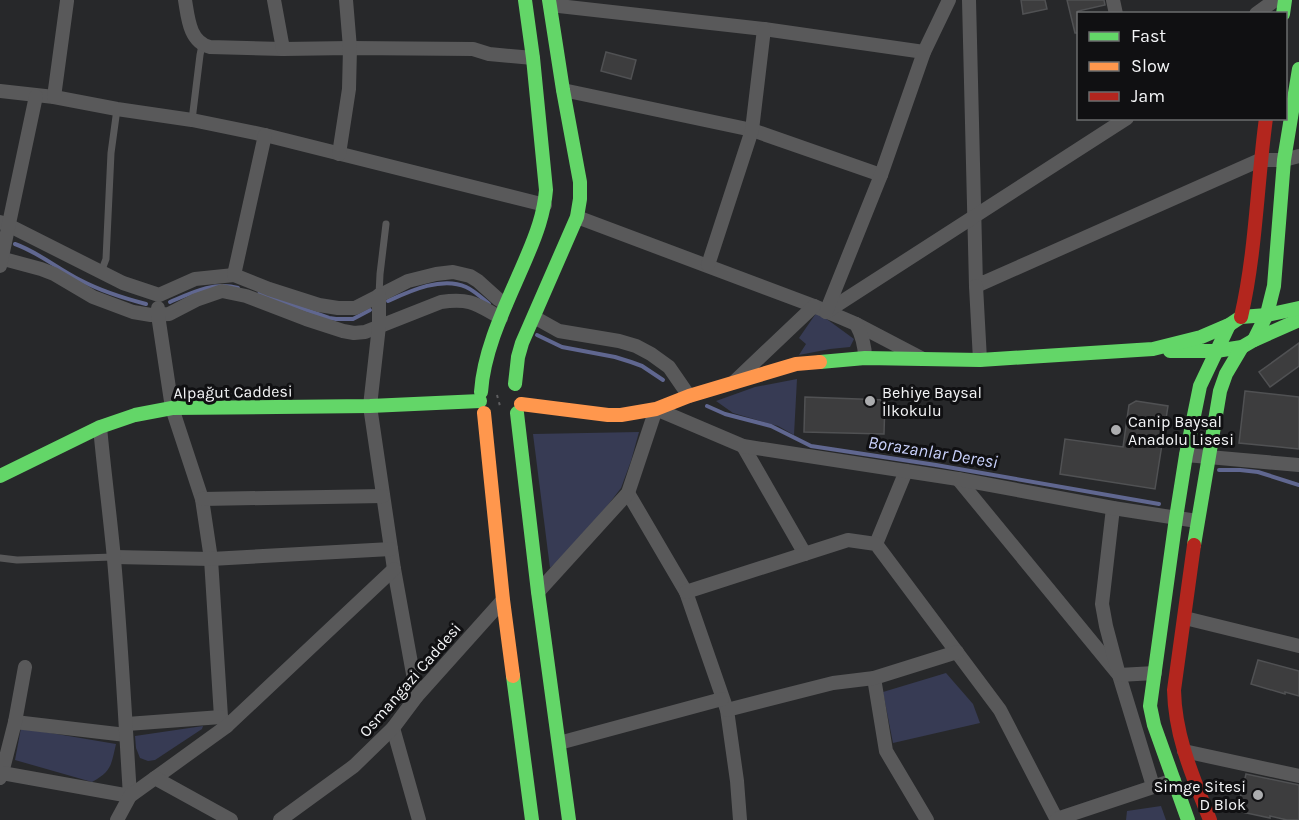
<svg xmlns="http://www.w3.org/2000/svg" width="1299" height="820" font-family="Karla,sans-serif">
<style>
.green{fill:#373b54}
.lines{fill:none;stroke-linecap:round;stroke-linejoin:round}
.stream{stroke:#606790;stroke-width:4}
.building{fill:#3d3d3e;stroke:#505153;stroke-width:1.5}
.path{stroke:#5f5f61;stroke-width:2;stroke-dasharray:3 4.5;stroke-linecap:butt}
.lane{stroke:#59595a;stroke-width:7}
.street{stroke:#59595a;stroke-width:14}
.fast{stroke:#63d668;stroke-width:14}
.slow{stroke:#ff974d;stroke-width:14}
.jam{stroke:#b3261e;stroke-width:14}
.poi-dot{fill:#acadaf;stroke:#101012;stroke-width:2}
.labels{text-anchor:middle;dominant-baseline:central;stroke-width:6;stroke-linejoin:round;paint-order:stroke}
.street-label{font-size:16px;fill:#f4f5f7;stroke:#101012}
.poi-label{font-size:16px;fill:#f4f5f7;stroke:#101012;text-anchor:start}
.water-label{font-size:18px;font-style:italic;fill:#cad2fd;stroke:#101012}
</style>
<rect width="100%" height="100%" fill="#27282a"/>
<!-- green -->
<g class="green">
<polygon points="817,312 854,339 850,347 830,349 799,355 806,344 799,338"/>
<polygon points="797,379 794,435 778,426 733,413 716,401 755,387"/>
<polygon points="639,432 631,461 621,488 581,540 550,568 533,434"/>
<polygon points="946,673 973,704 980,723 893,743 883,692"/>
<polygon points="203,726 202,729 155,760 148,761 140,758 136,748 135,736"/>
<path d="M21 728 116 744C111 765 112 771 92 782L15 760Z"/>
<polygon points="1161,806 1166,820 1126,820 1127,811"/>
</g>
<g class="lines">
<!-- stream -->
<g class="stream">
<path d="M15 244C38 252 58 269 80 280 101 291 123 298 146 304"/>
<polyline points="259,294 287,303 329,318 336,319 353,319 370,310"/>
<path d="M388 301C410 291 442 276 466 287 475 291 482 298 489 304"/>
<path d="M170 302C191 293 214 281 238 288"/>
<polyline points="537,335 562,347 615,357 631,362 642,366 663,380"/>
<polyline points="707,406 725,414 771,426 811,446 936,465 1159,504"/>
<polyline points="1219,470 1240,470 1258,472 1299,485"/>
</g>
</g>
<!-- building -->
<g class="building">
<polygon points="1021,0 1045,0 1047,9 1023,14"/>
<polygon points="1067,0 1104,0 1105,5 1078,11 1078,33 1075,33"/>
<polygon points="606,52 636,60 631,79 601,71"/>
<polygon points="1299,343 1299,366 1270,387 1259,372"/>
<polygon points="1245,391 1299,397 1299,449 1239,443"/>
<polygon points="805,397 885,400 884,434 804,432"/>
<polygon points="1136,401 1168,406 1155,489 1060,474 1065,439 1123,447 1129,405"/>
<polygon points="1258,660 1299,671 1299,696 1285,692 1285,694 1251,684"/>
<polygon points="1246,774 1299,785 1299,820 1287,820 1270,816 1270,818 1237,811"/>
</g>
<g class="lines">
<!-- path -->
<polyline class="path" points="497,395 500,406"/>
<!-- lane -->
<g class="lane">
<polyline points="192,120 200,55 202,45"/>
<polyline points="101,272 106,259 111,153 117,109"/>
<polyline points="379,295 380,274 386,224"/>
<polyline points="0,558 17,560 114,557"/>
</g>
<!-- street -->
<g class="street">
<path d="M185 0C188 17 189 42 210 47L283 49"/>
<polyline points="274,0 283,49 350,48 473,49 489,54 533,58"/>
<polyline points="969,0 976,286 1260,160 1284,160 1299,156"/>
<polyline points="1113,0 1116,14"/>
<polyline points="550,5 764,29 924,52"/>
<polyline points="1256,14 1275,0"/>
<polyline points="563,90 752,130 881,175"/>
<polyline points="0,91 54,97 117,109 192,120 265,135 545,205"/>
<polyline points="54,97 67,1"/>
<polyline points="339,154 349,89 350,48 346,0"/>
<polyline points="577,217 814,306 856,324 921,358"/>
<polyline points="0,222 8,225 123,283 159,295 195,279 234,275 269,289 319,305 338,308 355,308 408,281 436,274 453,272 470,276 478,281 498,299 506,304"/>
<path d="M0 258 41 269 54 274 93 297 133 312 151 315 169 314 196 300 222 291 246 296 306 319 343 331 354 333 365 332 441 302C471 298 476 304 501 318"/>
<polyline points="708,265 752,130 764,29"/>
<polyline points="0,266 36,96"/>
<polyline points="234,275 265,135"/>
<polyline points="976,286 980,360"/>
<polyline points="379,295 379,326 370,406 394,569 417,696"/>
<polyline points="158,308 158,315 172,408 202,499 211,559 221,717 227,726"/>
<polyline points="826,312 1127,118"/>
<polyline points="826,312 881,175 924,52 949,0"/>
<polyline points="534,317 559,331 619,341 636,346 651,354 669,367 689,396"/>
<path d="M856 324C862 335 865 344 865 358"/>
<polyline points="735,381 814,306"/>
<polyline points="743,446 805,554"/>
<polyline points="1186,455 1299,465"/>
<polyline points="958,479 1119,675 1153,786"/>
<polyline points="628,493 686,592 727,710 737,781 740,820"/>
<polyline points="202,499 383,496"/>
<polyline points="1113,508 1102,604 1106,626 1119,675 1155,673"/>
<polyline points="876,544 906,471"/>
<polyline points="114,557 211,559 391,549"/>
<polyline points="538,592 628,493 656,409 743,446 958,479 1113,508 1197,521"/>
<polyline points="686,592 848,540 876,544 1000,710 1057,820"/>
<polyline points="1185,618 1299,646"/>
<polyline points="874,678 886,751 927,820"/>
<polyline points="727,710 833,683 874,678 957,652"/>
<polyline points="15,722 126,735"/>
<polyline points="127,724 221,717"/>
<polyline points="393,728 419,820"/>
<polyline points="559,743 722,699"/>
<polyline points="1184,751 1299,776"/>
<polyline points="0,772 2,773 15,722 25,667"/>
<path d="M0 778 2 773 130 796C125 717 121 638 114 559 110 515 104 471 100 427"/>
<polyline points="155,778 227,726 394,569"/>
<polyline points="1057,819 1174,780"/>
<polyline points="117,820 130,796 155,778 231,820"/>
<polyline points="280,820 354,766 393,728 417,696 503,600"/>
</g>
<!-- fast -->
<g class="fast">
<polyline points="1283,14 1285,0"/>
<polyline points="1254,340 1267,314 1274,286 1284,160 1299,69"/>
<polyline points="1170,351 1216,351 1242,347 1254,340 1299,320"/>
<polyline points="820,362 865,358 980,360 1153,349 1201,337 1229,325 1241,317 1267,315 1299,308"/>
<polyline points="515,384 518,357 522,343 577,217 580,199 580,182 563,90 549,0"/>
<path d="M481 392C484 346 509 299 527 256 536 235 544 214 546 190L533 58 525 0"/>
<polyline points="517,413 538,592 569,820"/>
<polyline points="0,476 100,427 135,415 172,408 370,406 480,401"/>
<polyline points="1194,545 1220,391 1226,374 1242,347"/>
<polyline points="513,676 532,820"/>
<polyline points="1188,820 1154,725 1150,706 1176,518 1186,455 1200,386 1229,325"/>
</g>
<!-- slow -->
<g class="slow">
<polyline points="521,404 608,415 621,415 656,409 689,396 796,364 820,362"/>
<polyline points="484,413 503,600 513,676"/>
</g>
<!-- jam -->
<g class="jam">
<path d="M1241 317C1256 252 1257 184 1266 118"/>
<path d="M1194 545 1174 690C1175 737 1193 777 1210 820"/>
</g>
</g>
<!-- markers -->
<g class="poi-dot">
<circle cx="870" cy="401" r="6"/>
<circle cx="1116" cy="430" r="6"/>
<circle cx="1258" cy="795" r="6"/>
</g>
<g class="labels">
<!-- street labels -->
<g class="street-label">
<text transform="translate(233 392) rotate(-1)">Alpağut Caddesi</text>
<text transform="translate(410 680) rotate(-49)">Osmangazi Caddesi</text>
</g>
<!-- poi labels -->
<g class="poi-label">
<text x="882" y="392">Behiye Baysal<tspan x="882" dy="18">İlkokulu</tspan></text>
<text x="1128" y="421">Canip Baysal<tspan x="1128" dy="18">Anadolu Lisesi</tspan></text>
<text x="1246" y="786" text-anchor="end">Simge Sitesi<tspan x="1246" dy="18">D Blok</tspan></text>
</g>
<!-- water labels -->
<g class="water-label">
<text transform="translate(933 452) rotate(9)">Borazanlar Deresi</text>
</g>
</g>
<!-- legend -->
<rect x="1077" y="12" width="210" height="108" fill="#101012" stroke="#6b6c6e" stroke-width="1.5"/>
<rect x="1089" y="32" width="30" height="9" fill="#63d668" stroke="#6b6c6e" stroke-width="1.5"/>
<text x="1131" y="42" font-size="18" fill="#f4f5f7">Fast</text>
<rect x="1089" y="62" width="30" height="9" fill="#ff974d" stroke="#6b6c6e" stroke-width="1.5"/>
<text x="1131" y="72" font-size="18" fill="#f4f5f7">Slow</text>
<rect x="1089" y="92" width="30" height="9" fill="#b3261e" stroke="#6b6c6e" stroke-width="1.5"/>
<text x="1131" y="102" font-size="18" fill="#f4f5f7">Jam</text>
</svg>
